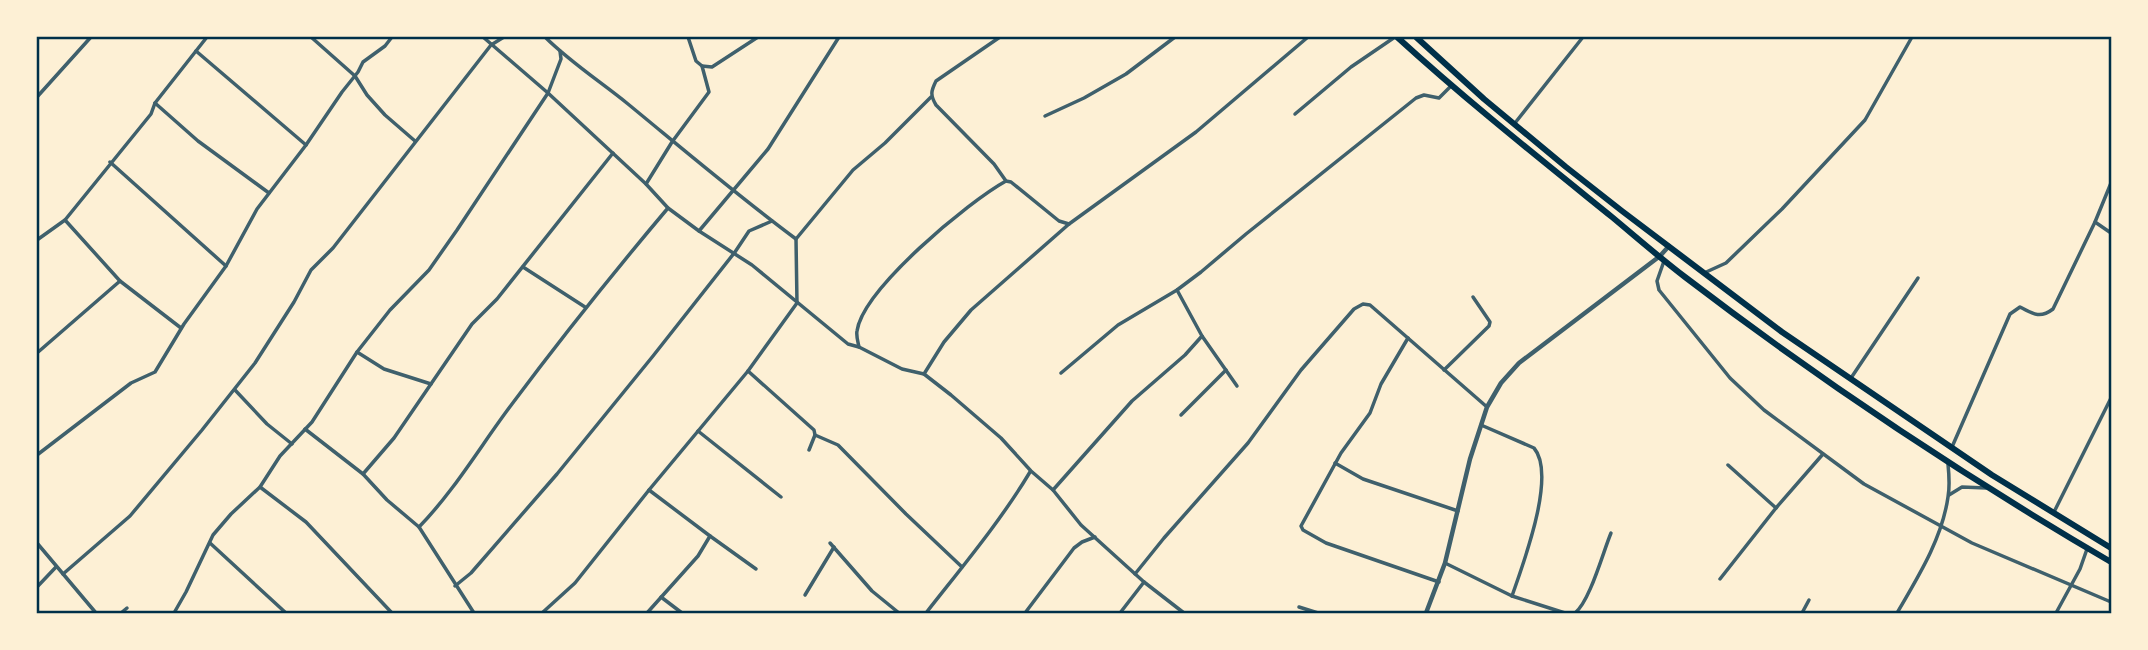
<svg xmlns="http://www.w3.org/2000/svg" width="2148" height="650" font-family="Manrope,sans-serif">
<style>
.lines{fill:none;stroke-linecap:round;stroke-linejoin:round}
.minor{stroke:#3f606c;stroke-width:3.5}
.tertiary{stroke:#3f606c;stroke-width:4.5}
.trunk{stroke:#003049;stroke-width:6}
.neatline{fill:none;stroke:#003049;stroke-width:2.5}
</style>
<rect width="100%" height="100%" fill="#fdf0d5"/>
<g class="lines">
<!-- minor -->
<g class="minor">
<polyline points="311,37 355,76 367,95 385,115 415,141"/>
<polyline points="483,37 548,93 646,184 668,208 699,231 752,265 848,344 859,347 902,369 924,374 951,395 1001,438 1031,471 1053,490 1081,525 1144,582 1184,613"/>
<path d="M545 37C570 62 601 82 628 104 684 150 738 196 796 239"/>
<path d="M1000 37 936 81C931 91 930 95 936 105L994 164 1006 181 1011 182 1059 221 1069 224"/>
<polyline points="196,51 306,145"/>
<polyline points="702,66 712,67 758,37"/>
<polyline points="37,97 91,37"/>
<polyline points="155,103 198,141 269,193"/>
<polyline points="1295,114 1351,67 1395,37"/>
<polyline points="1045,116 1084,98 1126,74 1175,37"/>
<polyline points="1515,123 1583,37"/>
<polyline points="110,162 226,266"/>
<polyline points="646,184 672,142 709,92 702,66 696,61 688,37"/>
<polyline points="65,220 120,281 181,328"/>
<polyline points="2095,222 2111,233"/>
<polyline points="699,231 768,149 839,37"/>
<polyline points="37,240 65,220 151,114 155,103 207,37"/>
<polyline points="1664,261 1657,281 1659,290 1730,378 1764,410 1864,484 1972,543 2111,602"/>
<polyline points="523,267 585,307"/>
<polyline points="1704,273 1726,263 1782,209 1865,120 1912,37"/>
<polyline points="1177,290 1202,336 1237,386"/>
<polyline points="1408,338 1381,384 1370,413 1341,453 1301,526 1303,530 1326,543 1439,582"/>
<path d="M859 347C858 342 856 336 857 331 863 289 968 202 1006 181"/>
<polyline points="357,352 384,369 431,384"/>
<polyline points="37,353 120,281"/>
<polyline points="1444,370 1489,326 1490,322 1473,297"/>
<polyline points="748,371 814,430 815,435 809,450"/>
<polyline points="1061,373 1118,325 1177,290 1201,272 1246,234 1416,98 1424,95 1439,98 1451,86"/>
<polyline points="924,374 944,342 971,310 1069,224 1196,132 1308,37"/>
<polyline points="1851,378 1918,278"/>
<polyline points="235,390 267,424 292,444"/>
<polyline points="1181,415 1226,370"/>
<path d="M1481 425 1534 448C1557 475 1523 564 1512 596"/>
<polyline points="305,429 363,474 387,500 419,527 474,613"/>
<polyline points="698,431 781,497"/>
<polyline points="815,435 838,445 906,514 962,567"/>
<path d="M1952 447 2010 314 2020 307C2033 314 2040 319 2053 309L2095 222 2111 183"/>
<polyline points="37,455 131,383 155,372 184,324 226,266 257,209 306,145 342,92 358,72 363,62 385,46 392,37"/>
<polyline points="1335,463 1363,479 1458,511"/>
<polyline points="1728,465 1776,508"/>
<polyline points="363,474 394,438 472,324 497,299 613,153"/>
<polyline points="260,487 306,522 392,613"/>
<polyline points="1053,490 1132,401 1185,355 1202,336"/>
<polyline points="1949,495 1962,487 1986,488"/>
<polyline points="2054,512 2111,398"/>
<path d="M419 527C455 490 481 445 512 404 562 337 614 272 668 208"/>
<polyline points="710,536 756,569"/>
<polyline points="37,543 96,613"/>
<polyline points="210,543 286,613"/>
<polyline points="830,543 872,591 899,613"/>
<polyline points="1445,563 1512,596 1565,613"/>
<polyline points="63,574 130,516 202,430 255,363 294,302 311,270 333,248 491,45 504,37"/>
<polyline points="1135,574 1164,538 1248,443 1301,370 1354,309 1363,304 1370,305 1487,407"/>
<polyline points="1720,579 1776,508 1823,454"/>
<polyline points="455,586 471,573 557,474 653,356 735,252 749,231 772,221"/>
<polyline points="37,587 56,567"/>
<polyline points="805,595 834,547"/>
<polyline points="661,597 682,613"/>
<polyline points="1299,607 1318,613"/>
<polyline points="121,613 127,608"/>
<polyline points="174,613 186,592 213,535 231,514 260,487 280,456 312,422 357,352 390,310 429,270 457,230 548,93 561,59 560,51"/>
<polyline points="542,613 575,583 649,490 748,371 797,303 796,239 853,170 885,143 931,97"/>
<polyline points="647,613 698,556 710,536 649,490"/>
<path d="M926 613C962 567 1000 522 1030 472"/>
<polyline points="1025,613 1074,548 1082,542 1095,537"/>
<polyline points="1120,613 1144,582"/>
<path d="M1575 613C1590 601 1603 552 1611 533"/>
<polyline points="1802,613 1809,600"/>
<path d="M1897 613C1918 577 1942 539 1948 497 1950 486 1949 474 1948 464"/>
<polyline points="2056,613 2080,569 2087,549"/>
</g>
<!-- tertiary -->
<polyline class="tertiary" points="1426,613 1445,563 1470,459 1487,407 1501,383 1519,363 1660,256 1669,246"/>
<!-- trunk -->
<g class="trunk">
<path d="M1397 37C1466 100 1539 158 1612 217 1636 237 1660 258 1685 277 1821 381 1964 476 2111 562"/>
<polyline points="1416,37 1484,99 1566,167 1622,211 1782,332 1992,475 2111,548"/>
</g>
</g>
<!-- border -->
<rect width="2148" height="650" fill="none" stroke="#fdf0d5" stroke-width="77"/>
<rect x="38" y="38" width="2072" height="574" class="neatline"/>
</svg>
